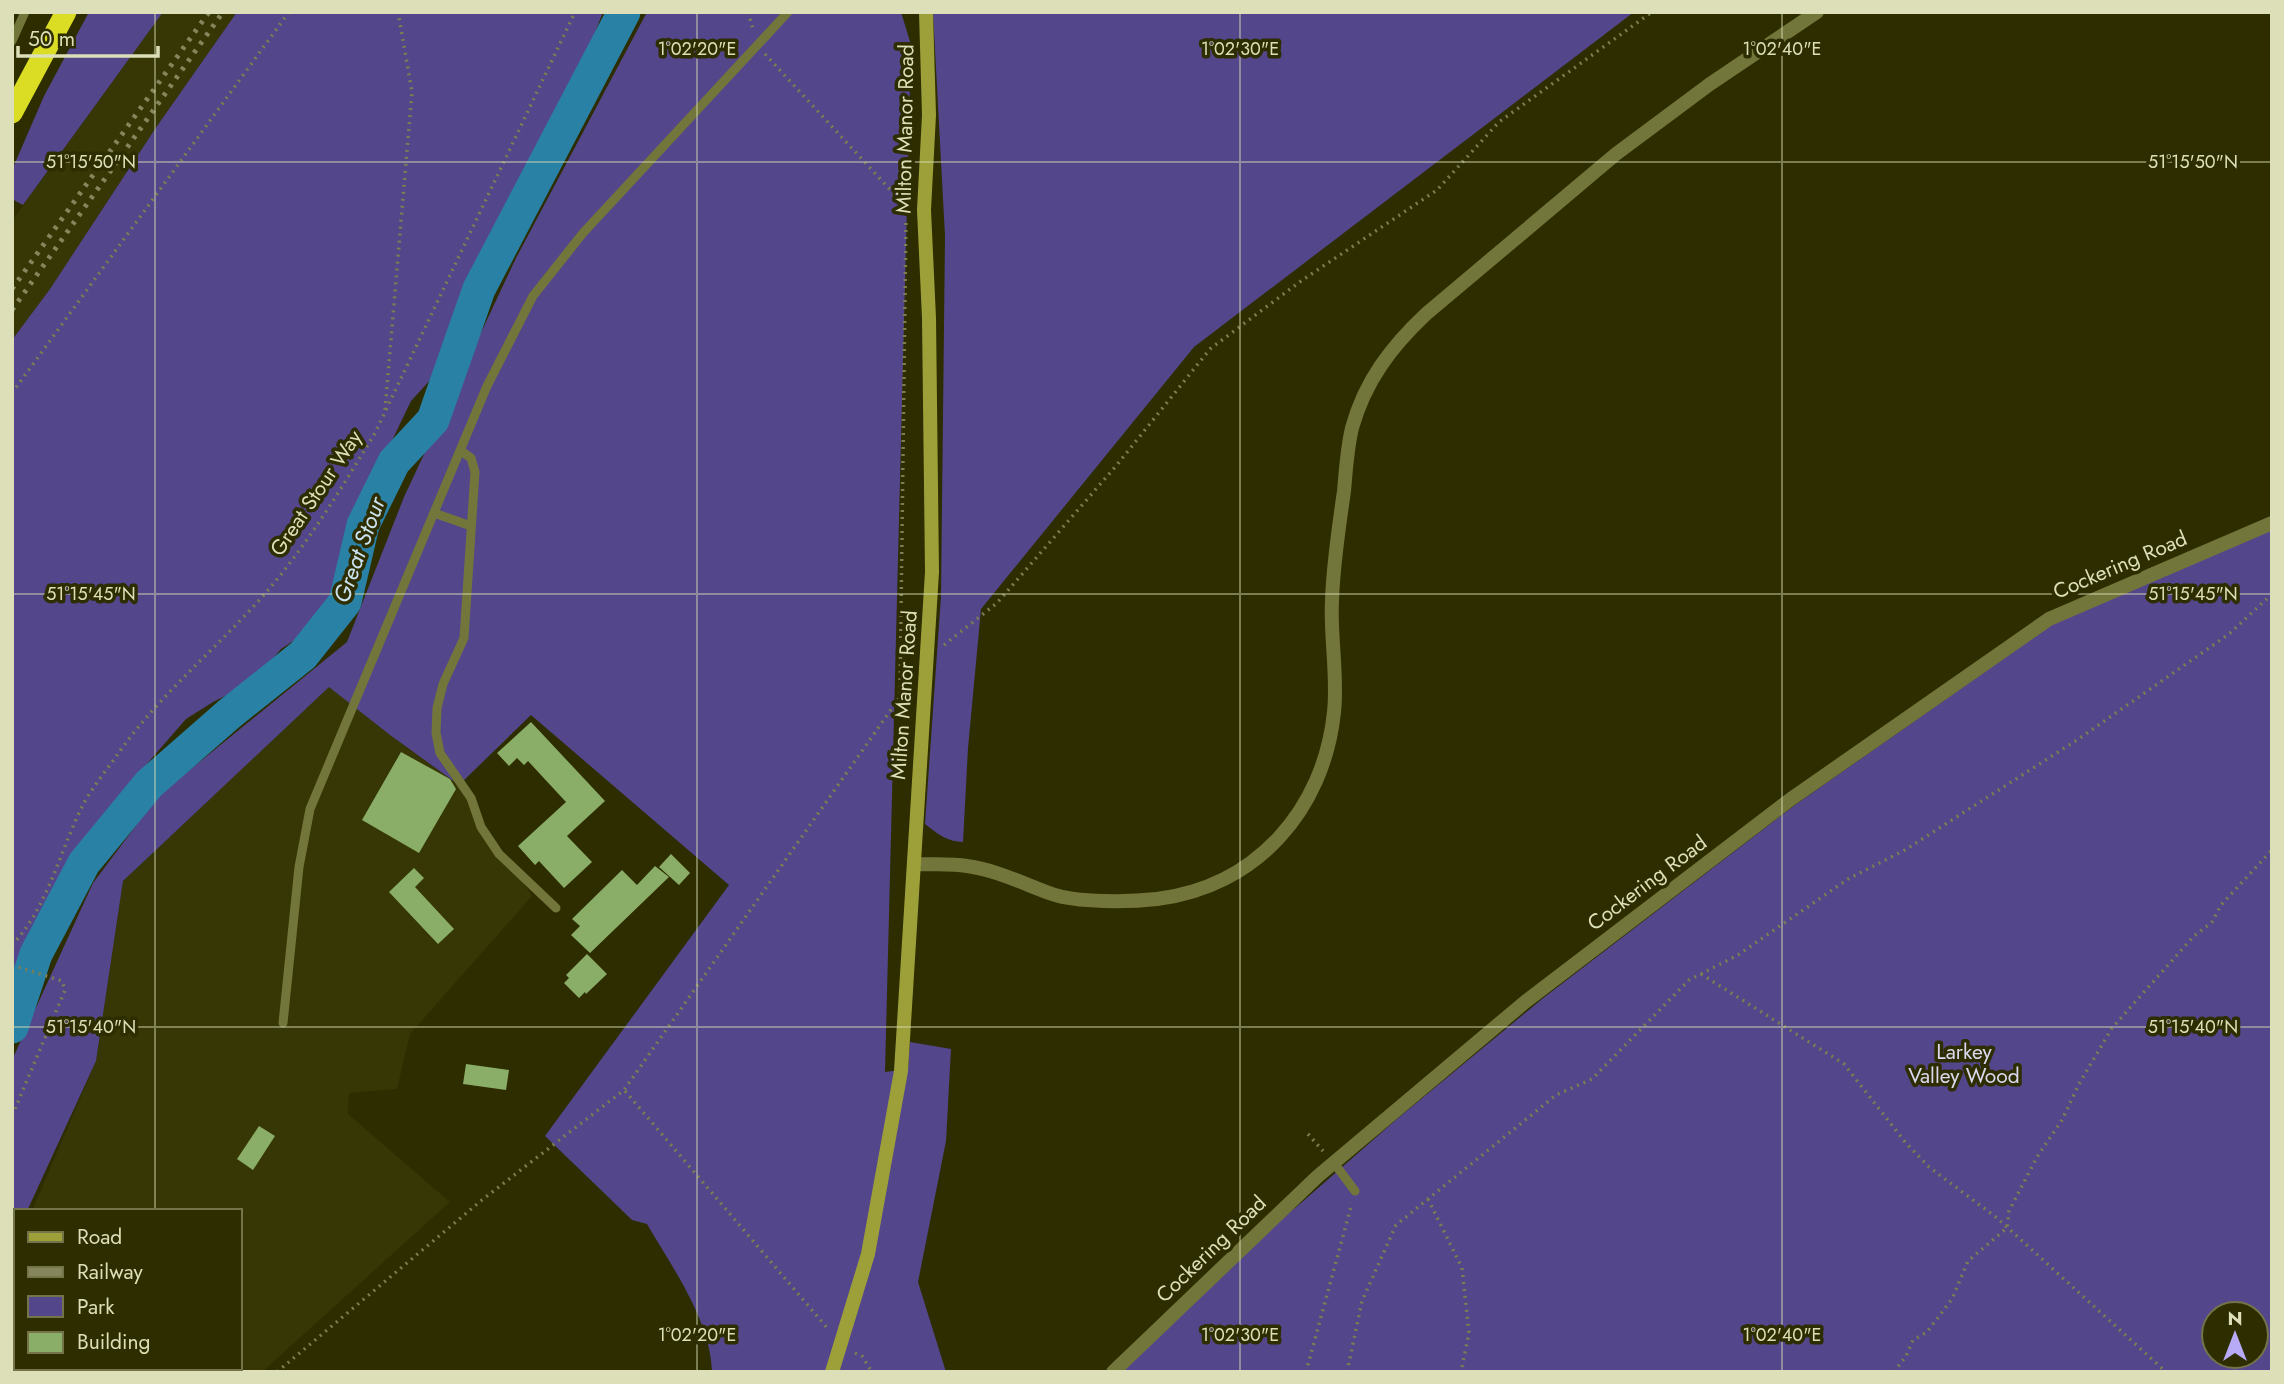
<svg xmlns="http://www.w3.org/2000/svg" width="2284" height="1384" font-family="Jost,sans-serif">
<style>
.built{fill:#363704}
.green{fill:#54468b;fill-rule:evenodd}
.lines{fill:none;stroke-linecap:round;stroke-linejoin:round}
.river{stroke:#2a81a6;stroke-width:33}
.building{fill:#8aae67}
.path{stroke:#7c7d52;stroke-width:3.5;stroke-dasharray:2 5;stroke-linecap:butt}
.lane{stroke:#73763a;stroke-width:9}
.street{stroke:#73763a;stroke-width:14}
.secondary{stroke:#9da039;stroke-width:14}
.highway{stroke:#dadd24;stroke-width:21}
.rail{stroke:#85865c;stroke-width:5;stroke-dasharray:3.5 7;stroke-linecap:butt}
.ticks{fill:none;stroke:#dcdfb7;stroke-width:2;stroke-opacity:0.45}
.labels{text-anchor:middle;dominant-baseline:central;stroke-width:7;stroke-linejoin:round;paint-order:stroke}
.street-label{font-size:21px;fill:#dcdfb7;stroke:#2d2d00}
.park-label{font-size:21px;fill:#dbd9ef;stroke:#2d2d00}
.water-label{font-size:23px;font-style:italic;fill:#cbe3f0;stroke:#2d2d00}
.ticks-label{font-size:18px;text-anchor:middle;fill:#dcdfb7;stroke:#2d2d00;stroke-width:7;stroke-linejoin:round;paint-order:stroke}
</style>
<rect width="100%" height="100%" fill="#2d2d00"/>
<!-- built -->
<g class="built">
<polygon points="163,12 237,12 155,129 50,289 12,340 12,221"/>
<polygon points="329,686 390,735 459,785 532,896 410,1034 397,1089 349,1093 348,1114 450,1202 262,1372 12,1372 12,1251 16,1247 16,1368 240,1368 240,1211 32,1211 96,1061 123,881"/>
</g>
<!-- green -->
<g class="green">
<polygon points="89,12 163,12 23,205 12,199 12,170 44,96"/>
<polygon points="237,12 603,12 587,53 517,198 470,288 440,356 433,377 411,401 360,507 343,556 337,586 315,627 281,649 253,682 213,702 186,719 105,812 61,877 38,927 18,958 12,990 12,340 50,289 155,129"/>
<path d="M647 12H901L911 45 885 1072 908 1069 910 1042 951 1049 946 1141 918 1282 946 1372H712C711 1321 672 1267 647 1224L632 1220 545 1136 729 885 531 715 459 785 390 735 329 687 123 881 96 1061 27 1211H16V1235L12 1243V1060L93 883 159 795 347 642 404 497 516 258Z"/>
<path d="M933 12H1634L1194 347 981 609 968 748 963 842C948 842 936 833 925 824L941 596 945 236Z"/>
<path d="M2272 528V1372H1116L1206 1282 1301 1203 1397 1119 1542 999 1795 805 2053 624ZM2214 1314H2256V1356H2214Z"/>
</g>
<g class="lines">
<!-- river -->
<polyline class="river" points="12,1027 36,954 84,863 149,784 229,714 303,655 345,602 363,525 394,462 433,420 479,289 624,12"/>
</g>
<!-- building -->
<g class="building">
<polygon points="531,722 605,801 567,836 592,862 564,888 539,861 535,865 518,846 566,802 528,761 524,765 517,758 509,766 497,753"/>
<polygon points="401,752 450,779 456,789 419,853 362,820"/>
<polygon points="671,854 690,873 679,885 659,867"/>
<polygon points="655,866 669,877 590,953 571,935 580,926 572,919 622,870 637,885"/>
<polygon points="414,868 424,878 415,887 454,929 438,944 389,892"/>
<polygon points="587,954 607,974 586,994 585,992 579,998 564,983 569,978 566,975"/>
<polygon points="466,1064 509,1070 506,1090 463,1084"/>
<polygon points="259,1126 275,1136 253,1170 237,1159"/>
</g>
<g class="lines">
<!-- path -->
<g class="path">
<polyline points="748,12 753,29"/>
<polyline points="765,54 907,208"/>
<polyline points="12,393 289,12"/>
<polyline points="385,410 412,92 398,12"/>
<polyline points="944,645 997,603 1116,466 1210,349 1301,281 1437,190 1499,122 1652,12"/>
<polyline points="900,694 906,219"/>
<path d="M12 945C49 906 60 849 84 803 94 785 108 768 120 751 164 689 226 641 274 583 312 537 344 484 375 433L575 12"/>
<polyline points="12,965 62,981 65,990 12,1116"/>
<polyline points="1701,974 1844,1064 1905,1142 1929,1167 1997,1218 2166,1372"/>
<polyline points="625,1091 829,1330"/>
<polyline points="1308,1134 1323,1151"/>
<polyline points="1428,1199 1462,1268 1469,1333 1461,1372"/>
<polyline points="12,1244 16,1246"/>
<polyline points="855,1353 862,1356 872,1372"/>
<polyline points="160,1368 164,1372"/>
<polyline points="277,1372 482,1200 624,1090 909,684"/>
<polyline points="1306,1372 1352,1203"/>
<polyline points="1347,1372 1362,1301 1396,1225 1556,1095 1592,1079 1689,980 1738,955 1848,879 1905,850 2080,738 2229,634 2272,594"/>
<polyline points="1894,1372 1906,1356 1913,1340 1927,1332 1952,1299 1968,1261 2007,1228 2009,1211 2037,1157 2062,1120 2079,1084 2112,1028 2193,937 2212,922 2221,905 2272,850"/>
</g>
<!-- lane -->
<g class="lane">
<polyline points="12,41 25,12"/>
<polyline points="461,451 471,458 475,472 464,638 443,684 437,708 436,733 440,753 471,798 481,827 499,854 556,908"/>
<polyline points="434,513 471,526"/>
<polyline points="283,1023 299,867 310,809 487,386 533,296 583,233 788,12"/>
<polyline points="1334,1163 1355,1191"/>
</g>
<!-- street -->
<g class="street">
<path d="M914 864C931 865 950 863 967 866 997 870 1024 884 1052 894 1077 903 1130 902 1157 899 1256 887 1324 810 1334 712 1338 675 1330 637 1332 601 1333 564 1339 527 1344 491 1346 469 1347 449 1352 428 1365 381 1391 347 1426 314L1616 154 1710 84 1817 12"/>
<polyline points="1113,1372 1318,1176 1525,1002 1791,799 2049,619 2272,523"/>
</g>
<!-- secondary -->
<polyline class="secondary" points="832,1372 868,1254 901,1071 932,572 929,318 924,210 929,115 926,12"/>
<!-- highway -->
<polyline class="highway" points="12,113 66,12"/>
<!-- rail -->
<g class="rail">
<polyline points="12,289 209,12"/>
<polyline points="12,310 223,12"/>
</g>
</g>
<!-- ticks -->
<path class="ticks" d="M155 12V1211M697 12V1372M1240 12V1372M1782 12V1372M12 162H2272M12 594H2272M12 1027H2272M155 1368V1372"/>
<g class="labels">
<!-- street labels -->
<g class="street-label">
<text transform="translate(905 129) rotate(-89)">Milton Manor Road</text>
<text transform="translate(316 493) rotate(-56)">Great Stour Way</text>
<text transform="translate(2120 565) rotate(-23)">Cockering Road</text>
<text transform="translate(904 695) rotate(-86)">Milton Manor Road</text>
<text transform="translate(1647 883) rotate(-37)">Cockering Road</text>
<text transform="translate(1211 1249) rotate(-44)">Cockering Road</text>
</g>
<!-- park labels -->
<g class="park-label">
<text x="1964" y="1052">Larkey<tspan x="1964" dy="24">Valley Wood</tspan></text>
</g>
<!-- water labels -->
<g class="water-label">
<text transform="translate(359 550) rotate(-70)">Great Stour</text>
</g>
</g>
<g class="ticks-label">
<text x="697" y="55">1°02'20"E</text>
<text x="1240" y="55">1°02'30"E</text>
<text x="1782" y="55">1°02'40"E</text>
<text x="91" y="168">51°15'50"N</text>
<text x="2193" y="168">51°15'50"N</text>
<text x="91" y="600">51°15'45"N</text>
<text x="2193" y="600">51°15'45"N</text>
<text x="91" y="1033">51°15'40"N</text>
<text x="2193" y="1033">51°15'40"N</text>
<text x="697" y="1341">1°02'20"E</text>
<text x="1240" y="1341">1°02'30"E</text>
<text x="1782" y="1341">1°02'40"E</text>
</g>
<!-- border -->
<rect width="2284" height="1384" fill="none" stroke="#dcdfb7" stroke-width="28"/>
<!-- legend -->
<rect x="14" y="1209" width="228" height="161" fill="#2d2d00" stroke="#737449" stroke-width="2"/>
<rect x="28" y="1232" width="35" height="10" fill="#9da039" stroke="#737449" stroke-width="2"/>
<text x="77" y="1244" font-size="21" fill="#dcdfb7">Road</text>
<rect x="28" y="1267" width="35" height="10" fill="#85865c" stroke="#737449" stroke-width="2"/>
<text x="77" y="1279" font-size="21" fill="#dcdfb7">Railway</text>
<rect x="28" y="1296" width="35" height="21" fill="#54468b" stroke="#737449" stroke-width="2"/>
<text x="77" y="1314" font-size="21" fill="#dcdfb7">Park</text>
<rect x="28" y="1332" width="35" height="21" fill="#8aae67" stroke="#737449" stroke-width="2"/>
<text x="77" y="1349" font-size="21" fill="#dcdfb7">Building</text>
<!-- north arrow -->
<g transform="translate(2235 1335)"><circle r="33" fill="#2d2d00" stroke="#737449" stroke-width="2"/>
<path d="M0-5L12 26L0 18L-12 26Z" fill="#b7abf8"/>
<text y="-10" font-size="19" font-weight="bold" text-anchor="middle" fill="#dcdfb7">N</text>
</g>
<!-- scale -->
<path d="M18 46v10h140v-10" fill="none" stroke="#dcdfb7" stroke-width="3.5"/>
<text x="28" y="46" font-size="21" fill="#dcdfb7" stroke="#2d2d00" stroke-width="5" paint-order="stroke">50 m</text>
</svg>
